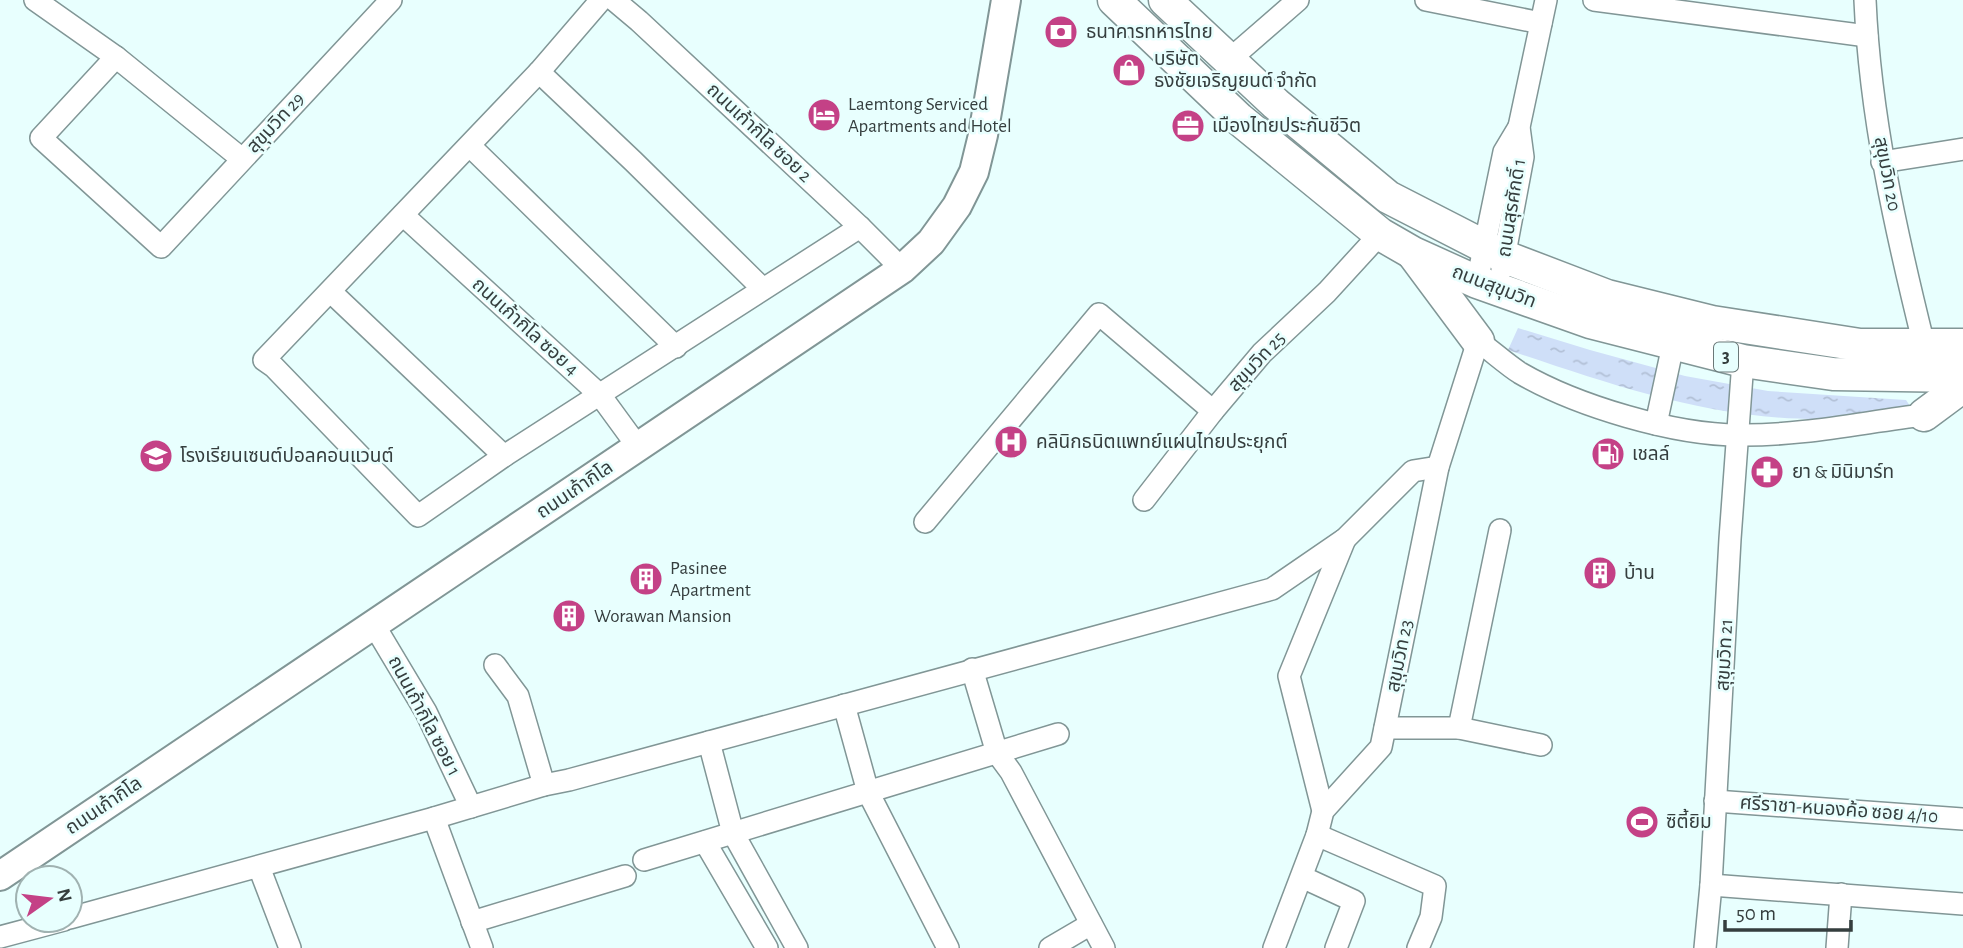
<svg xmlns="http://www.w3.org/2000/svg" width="1963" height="948" font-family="'Alegreya Sans','Noto Sans Thai',sans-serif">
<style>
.water{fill:url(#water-ripples)}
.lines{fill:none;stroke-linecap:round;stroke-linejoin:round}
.minor-casing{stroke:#819696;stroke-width:24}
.major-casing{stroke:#819696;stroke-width:32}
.highway-casing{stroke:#819696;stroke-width:35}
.minor{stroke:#fff;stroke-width:21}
.major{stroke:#fff;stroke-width:28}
.highway{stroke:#fff;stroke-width:32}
.labels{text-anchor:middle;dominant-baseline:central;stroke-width:5;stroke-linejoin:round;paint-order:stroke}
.shield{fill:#e8fffe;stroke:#6b7878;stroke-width:2}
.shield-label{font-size:18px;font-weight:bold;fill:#353e3e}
.poi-label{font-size:19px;fill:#353e3e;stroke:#e8fffe;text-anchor:start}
.street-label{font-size:19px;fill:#353e3e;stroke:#e8fffe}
</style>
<defs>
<pattern id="water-ripples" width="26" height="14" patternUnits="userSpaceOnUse" patternTransform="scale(1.75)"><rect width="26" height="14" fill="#cfdff8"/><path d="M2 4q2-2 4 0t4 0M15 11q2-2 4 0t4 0" fill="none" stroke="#b2c0d6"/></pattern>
</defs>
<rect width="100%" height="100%" fill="#e8fffe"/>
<!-- water -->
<path class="water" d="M1518 328 1590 350 1685 376 1768 391 1906 400 1910 406 1907 408C1880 412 1851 419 1823 419 1710 420 1613 385 1508 350Z"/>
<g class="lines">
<defs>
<g id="minor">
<polyline points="35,0 116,57 242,159"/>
<polyline points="601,0 539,72 264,360 274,367 418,516 504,456 860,227"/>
<polyline points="614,0 639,21 860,227 902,269"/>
<polyline points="1426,0 1541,23"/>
<polyline points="1594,0 1867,36"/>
<path d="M1865 0C1870 117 1896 232 1924 345"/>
<polyline points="116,57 41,138 161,247 391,0"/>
<polyline points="1229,60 1298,0"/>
<polyline points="539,72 633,161 762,288"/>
<polyline points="470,146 676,347"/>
<polyline points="1882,162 1963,149"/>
<polyline points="403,215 600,395 638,447"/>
<polyline points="1502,269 1523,157 1519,127 1546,0"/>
<polyline points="1477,282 1504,152 1519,127"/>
<polyline points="331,292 504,456"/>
<polyline points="1656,424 1673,345"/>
<polyline points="1144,500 1213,411 1262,353 1327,292 1380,234"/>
<polyline points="925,522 1099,314 1213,411"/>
<polyline points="374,625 426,712 471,807"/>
<polyline points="495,665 518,696 544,785"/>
<polyline points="972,669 997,753 1011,772 1104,948"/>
<polyline points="844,705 868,792 948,948"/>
<polyline points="1385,728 1459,728 1541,745"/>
<polyline points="1459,728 1500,530"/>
<polyline points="709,742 733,833 797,948"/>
<polyline points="1715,801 1963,819"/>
<polyline points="1323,811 1289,676 1345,539"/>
<polyline points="434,818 482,948"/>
<polyline points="1317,835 1435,886 1431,917 1418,948"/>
<polyline points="705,842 767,948"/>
<polyline points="644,860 1058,734"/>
<polyline points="259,867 290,948"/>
<polyline points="1302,877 1354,901 1336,948"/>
<polyline points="1711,885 1963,904"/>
<polyline points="70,918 434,818 544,785 569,780 1272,589 1345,539 1413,471 1438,467"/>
<polyline points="472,922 625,876"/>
<polyline points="0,937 64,920"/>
<polyline points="1050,948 1091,924"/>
<path d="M1274 948 1317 835 1323 811 1381 747 1438 467 1478 341C1492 351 1506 364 1520 373 1577 406 1674 435 1739 435 1801 436 1864 422 1924 415"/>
<polyline points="1705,948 1711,885 1730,539 1743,361"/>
<polyline points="1837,948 1841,894"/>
</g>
<polyline id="major" points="0,876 902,269 931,242 957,206 974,172 983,135 1006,0"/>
<g id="highway">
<polyline points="1114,0 1239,119 1380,234 1413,253 1477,282 1590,322 1743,361 1833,374 1963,376"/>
<polyline points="1165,0 1276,104 1388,197 1505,257 1607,296 1712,322 1860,345 1963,345"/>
<polyline points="1414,255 1478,341"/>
<polyline points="1924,415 1963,386"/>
</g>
</defs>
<!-- minor casing -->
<use href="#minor" class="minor-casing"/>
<!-- major casing -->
<use href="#major" class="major-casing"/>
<!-- highway casing -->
<use href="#highway" class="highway-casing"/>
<!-- minor -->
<use href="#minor" class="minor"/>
<!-- major -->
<use href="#major" class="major"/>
<!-- highway -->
<use href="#highway" class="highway"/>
</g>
<!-- icons -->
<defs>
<symbol id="bank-disc" viewBox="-11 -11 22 22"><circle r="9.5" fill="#c44186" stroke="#e8fffe"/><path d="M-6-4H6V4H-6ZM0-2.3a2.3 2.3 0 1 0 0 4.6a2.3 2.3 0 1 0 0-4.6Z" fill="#fff"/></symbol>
<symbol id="shop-disc" viewBox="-11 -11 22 22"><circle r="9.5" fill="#c44186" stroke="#e8fffe"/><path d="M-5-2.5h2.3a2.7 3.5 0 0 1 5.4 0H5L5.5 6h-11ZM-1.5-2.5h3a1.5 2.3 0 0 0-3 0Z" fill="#fff"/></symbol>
<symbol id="hotel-disc" viewBox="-11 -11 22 22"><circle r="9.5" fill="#c44186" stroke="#e8fffe"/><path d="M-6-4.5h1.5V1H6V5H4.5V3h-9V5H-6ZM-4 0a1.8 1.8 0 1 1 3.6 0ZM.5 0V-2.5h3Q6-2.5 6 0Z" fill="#fff"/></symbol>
<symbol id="office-disc" viewBox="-11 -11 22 22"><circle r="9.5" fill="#c44186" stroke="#e8fffe"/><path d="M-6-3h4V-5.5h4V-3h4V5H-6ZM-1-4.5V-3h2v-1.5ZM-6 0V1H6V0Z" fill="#fff"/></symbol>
<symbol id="hospital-disc" viewBox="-11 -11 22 22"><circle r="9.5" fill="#c44186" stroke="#e8fffe"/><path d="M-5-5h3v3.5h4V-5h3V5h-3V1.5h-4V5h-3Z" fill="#fff"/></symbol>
<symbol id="fuel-disc" viewBox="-11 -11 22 22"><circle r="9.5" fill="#c44186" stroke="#e8fffe"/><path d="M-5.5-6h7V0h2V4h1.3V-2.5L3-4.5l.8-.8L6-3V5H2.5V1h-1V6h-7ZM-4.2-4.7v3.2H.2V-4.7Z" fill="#fff"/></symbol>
<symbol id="school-disc" viewBox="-11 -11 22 22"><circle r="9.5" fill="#c44186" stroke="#e8fffe"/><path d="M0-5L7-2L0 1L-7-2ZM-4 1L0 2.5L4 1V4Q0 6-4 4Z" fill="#fff"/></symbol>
<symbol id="pharmacy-disc" viewBox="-11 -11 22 22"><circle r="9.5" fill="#c44186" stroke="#e8fffe"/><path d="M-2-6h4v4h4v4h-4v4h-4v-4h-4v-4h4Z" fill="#fff"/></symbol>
<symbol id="building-disc" viewBox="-11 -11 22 22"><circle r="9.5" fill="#c44186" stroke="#e8fffe"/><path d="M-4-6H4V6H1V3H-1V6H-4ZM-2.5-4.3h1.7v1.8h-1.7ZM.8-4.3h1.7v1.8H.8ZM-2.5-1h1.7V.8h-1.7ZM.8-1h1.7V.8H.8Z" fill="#fff"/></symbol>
<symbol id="stadium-disc" viewBox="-11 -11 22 22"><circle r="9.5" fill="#c44186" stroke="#e8fffe"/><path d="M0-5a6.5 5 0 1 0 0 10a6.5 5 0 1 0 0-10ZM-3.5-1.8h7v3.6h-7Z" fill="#fff"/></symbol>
</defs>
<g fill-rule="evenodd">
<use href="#bank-disc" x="1042" y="13" width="38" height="38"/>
<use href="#shop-disc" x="1110" y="51" width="38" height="38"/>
<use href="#hotel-disc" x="805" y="96" width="38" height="38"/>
<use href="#office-disc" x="1169" y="107" width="38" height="38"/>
<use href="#hospital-disc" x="992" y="423" width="38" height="38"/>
<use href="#fuel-disc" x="1589" y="435" width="38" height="38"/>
<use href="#school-disc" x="137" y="437" width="38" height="38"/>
<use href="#pharmacy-disc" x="1748" y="453" width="38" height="38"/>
<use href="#building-disc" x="1581" y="554" width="38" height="38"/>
<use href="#building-disc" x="627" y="560" width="38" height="38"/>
<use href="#building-disc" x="550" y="597" width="38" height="38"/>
<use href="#stadium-disc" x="1623" y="803" width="38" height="38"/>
</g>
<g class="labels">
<!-- shield labels -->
<rect class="shield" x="1714" y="342.5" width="24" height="29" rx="5"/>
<g class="shield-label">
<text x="1726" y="357">3</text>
</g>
<!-- poi labels -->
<g class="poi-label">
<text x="1086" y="32">ธนาคารทหารไทย</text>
<text x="1154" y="59">บริษัต<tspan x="1154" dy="22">ธงชัยเจริญยนต์ จำกัด</tspan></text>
<text x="848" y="104">Laemtong Serviced<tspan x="848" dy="22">Apartments and Hotel</tspan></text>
<text x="1212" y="126">เมืองไทยประกันชีวิต</text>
<text x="1036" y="442">คลินิกธนิตแพทย์แผนไทยประยุกต์</text>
<text x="1632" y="454">เชลล์</text>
<text x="180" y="456">โรงเรียนเซนต์ปอลคอนแวนต์</text>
<text x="1792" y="472">ยา &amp; มินิมาร์ท</text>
<text x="670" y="568">Pasinee<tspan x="670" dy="22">Apartment</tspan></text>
<text x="1624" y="573">บ้าน</text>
<text x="594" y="616">Worawan Mansion</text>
<text x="1666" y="822">ซิตี้ยิม</text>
</g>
<!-- street labels -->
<g class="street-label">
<text transform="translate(276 123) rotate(-47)">สุขุมวิท 29</text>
<text transform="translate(759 133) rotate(43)">ถนนเก้ากิโล ซอย 2</text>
<text transform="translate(1887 174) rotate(79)">สุขุมวิท 20</text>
<text transform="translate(1512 208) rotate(-81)">ถนนสุรศักดิ์ 1</text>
<text transform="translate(1494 287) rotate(21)">ถนนสุขุมวิท</text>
<text transform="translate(525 327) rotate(42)">ถนนเก้ากิโล ซอย 4</text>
<text transform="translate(1257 362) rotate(-47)">สุขุมวิท 25</text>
<text transform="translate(575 490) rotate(-34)">ถนนเก้ากิโล</text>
<text transform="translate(1725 655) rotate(-87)">สุขุมวิท 21</text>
<text transform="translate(1400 656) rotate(-79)">สุขุมวิท 23</text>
<text transform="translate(424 716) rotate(62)">ถนนเก้ากิโล ซอย 1</text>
<text transform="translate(104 806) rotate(-34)">ถนนเก้ากิโล</text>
<text transform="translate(1839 810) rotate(4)">ศรีราชา-หนองค้อ ซอย 4/10</text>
</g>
</g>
<!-- north arrow -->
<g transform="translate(49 899) rotate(76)"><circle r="33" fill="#e8fffe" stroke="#a0b2b1" stroke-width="2"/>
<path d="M0-5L12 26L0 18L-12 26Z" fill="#c44186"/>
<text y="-10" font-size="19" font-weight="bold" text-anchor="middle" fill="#353e3e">N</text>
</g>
<!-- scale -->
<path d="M1725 920v10h126v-10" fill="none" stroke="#353e3e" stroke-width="3.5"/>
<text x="1736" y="920" font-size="21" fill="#353e3e" stroke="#e8fffe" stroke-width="5" paint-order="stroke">50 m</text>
</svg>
